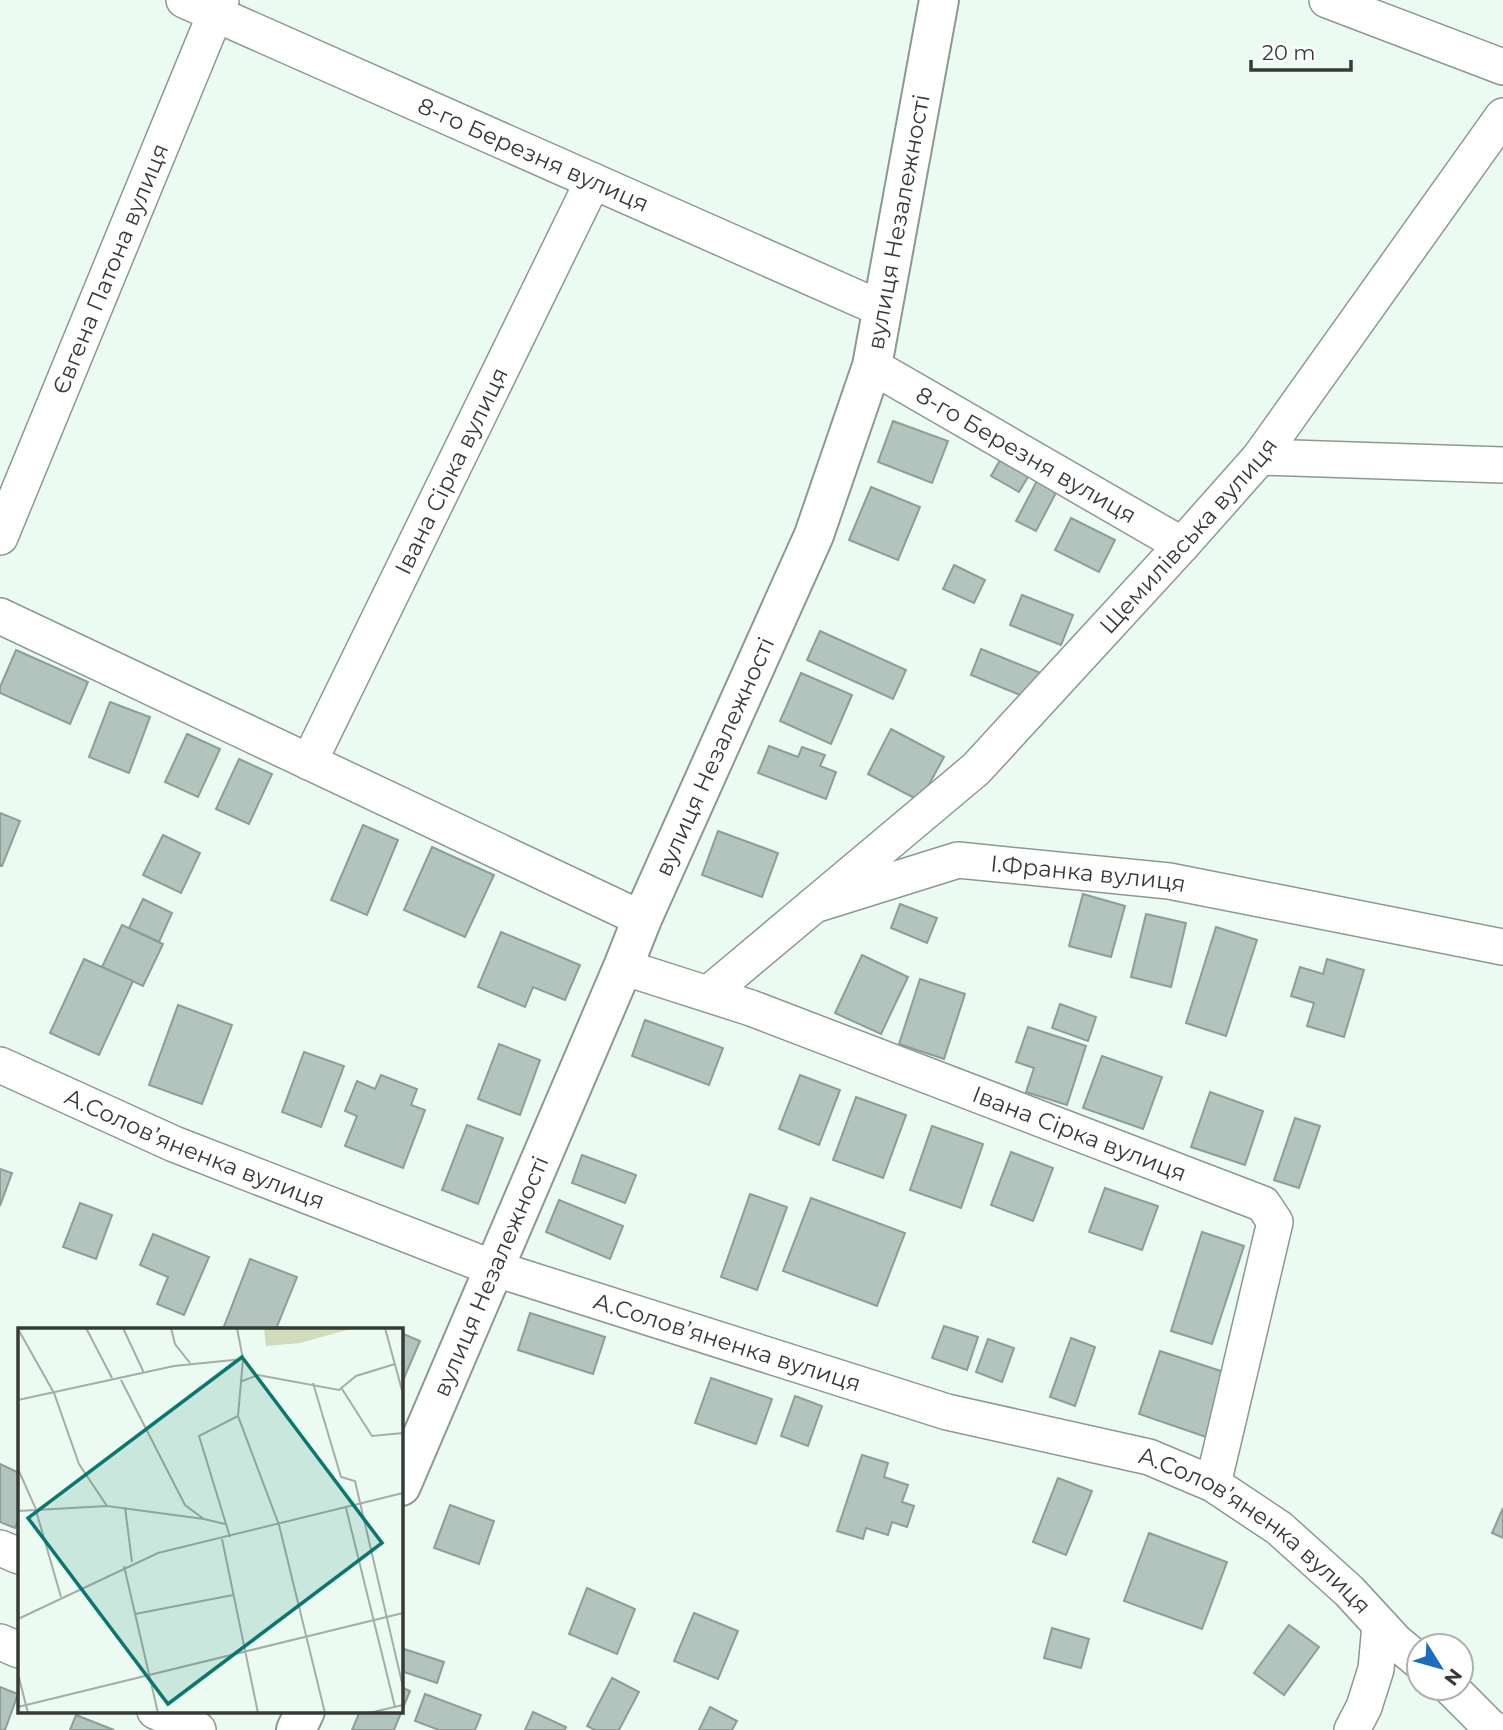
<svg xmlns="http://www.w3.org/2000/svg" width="1503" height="1730" font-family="Montserrat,sans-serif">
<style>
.building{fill:#b3c4bf;stroke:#8d9e99;stroke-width:2}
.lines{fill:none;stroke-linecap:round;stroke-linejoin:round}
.minor-casing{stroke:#8b9990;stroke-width:38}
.tertiary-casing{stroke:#8b9990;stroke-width:42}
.minor{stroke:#fff;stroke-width:35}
.tertiary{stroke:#fff;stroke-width:38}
.labels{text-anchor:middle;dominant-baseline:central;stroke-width:5;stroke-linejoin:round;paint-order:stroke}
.street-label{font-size:23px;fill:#363b38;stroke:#fff}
.inset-road{fill:none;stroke:#a3aea7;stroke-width:2}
.view{fill:#0f766e;fill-opacity:0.15;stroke:#0f766e;stroke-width:3.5}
.inset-edge{fill:none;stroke:#363b38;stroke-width:3.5}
</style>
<rect width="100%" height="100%" fill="#ecfbf1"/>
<!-- building -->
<g class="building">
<polygon points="893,421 948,441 932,483 878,462"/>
<polygon points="1003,455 1031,472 1019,492 991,476"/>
<polygon points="1039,477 1059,487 1036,531 1016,521"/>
<polygon points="871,487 920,507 898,560 849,540"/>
<polygon points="1071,518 1115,540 1099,572 1055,550"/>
<polygon points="954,565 985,580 974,603 943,589"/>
<polygon points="1022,595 1073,615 1061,645 1010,625"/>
<polygon points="820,631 906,670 893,699 807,660"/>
<polygon points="981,649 1041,673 1030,699 971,675"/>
<polygon points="16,650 88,682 70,724 0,693 0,687"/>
<polygon points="801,673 852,695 831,744 780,721"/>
<polygon points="110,702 150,717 129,773 89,757"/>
<polygon points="891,729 944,757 920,801 868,774"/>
<polygon points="187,734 220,749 198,797 165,782"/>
<polygon points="769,746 798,757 802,747 825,755 820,766 836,772 826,799 758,773"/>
<polygon points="239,759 272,774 249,824 216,809"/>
<polygon points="0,813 20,821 2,866 0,866"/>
<polygon points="363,825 398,840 367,915 331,900"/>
<polygon points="718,831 778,853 762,897 702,875"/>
<polygon points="163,835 200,853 181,893 143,875"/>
<polygon points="432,847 494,875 465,937 404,910"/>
<polygon points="1083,894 1125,906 1111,957 1069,946"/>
<polygon points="143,899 172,913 159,942 129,928"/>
<polygon points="900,904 937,918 927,943 891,928"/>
<polygon points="1146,914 1186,923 1171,987 1131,977"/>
<polygon points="122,925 163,944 143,986 102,967"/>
<polygon points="1216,927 1257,940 1226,1036 1186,1023"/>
<polygon points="501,932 580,965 565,1000 533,987 525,1007 478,987"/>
<polygon points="862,955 908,977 881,1034 835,1013"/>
<polygon points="84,959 133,981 99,1055 50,1033"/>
<polygon points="1327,959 1364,970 1344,1037 1307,1026 1314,1003 1291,996 1300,967 1323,974"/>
<polygon points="920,979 965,994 944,1059 899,1044"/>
<polygon points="1060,1004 1096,1017 1088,1041 1052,1028"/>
<polygon points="178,1005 232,1025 202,1104 149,1085"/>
<polygon points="645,1020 723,1048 709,1085 632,1056"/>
<polygon points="1028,1027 1086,1046 1067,1105 1026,1092 1034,1068 1016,1062"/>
<polygon points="499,1044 540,1060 520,1115 478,1099"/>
<polygon points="304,1052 344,1066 321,1127 282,1112"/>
<polygon points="1102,1056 1162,1077 1143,1129 1083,1108"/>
<polygon points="381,1075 417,1089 411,1105 425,1110 403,1168 345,1146 357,1116 345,1111 357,1081 375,1089"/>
<polygon points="800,1075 840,1090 819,1145 779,1129"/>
<polygon points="1210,1092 1263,1111 1245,1165 1191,1147"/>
<polygon points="856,1097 906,1115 883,1178 833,1160"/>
<polygon points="1295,1118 1320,1126 1299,1188 1274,1180"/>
<polygon points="467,1125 503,1138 478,1204 442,1190"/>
<polygon points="932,1126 983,1144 961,1208 910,1190"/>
<polygon points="1011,1152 1053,1168 1033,1221 991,1205"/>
<polygon points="582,1155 636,1175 625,1203 572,1183"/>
<polygon points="0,1169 12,1173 0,1206"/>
<polygon points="1105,1188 1158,1206 1142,1250 1089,1232"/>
<polygon points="750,1194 787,1207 757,1290 721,1277"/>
<polygon points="811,1198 905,1233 877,1306 783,1271"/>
<polygon points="559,1200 623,1226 610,1259 546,1232"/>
<polygon points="80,1203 112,1215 96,1259 63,1247"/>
<polygon points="1202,1232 1244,1246 1212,1344 1171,1331"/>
<polygon points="153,1234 209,1257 184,1315 157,1304 168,1277 140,1265"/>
<polygon points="250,1259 297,1277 276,1329 223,1329"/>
<polygon points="530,1313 605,1337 593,1374 518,1350"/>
<polygon points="944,1326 978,1337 967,1370 932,1358"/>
<polygon points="401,1333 420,1341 401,1385"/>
<polygon points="1071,1338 1095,1347 1075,1406 1050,1397"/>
<polygon points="988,1339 1014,1348 1002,1382 976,1372"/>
<polygon points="1160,1351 1227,1373 1206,1437 1139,1414"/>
<polygon points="711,1378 772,1399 756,1444 695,1423"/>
<polygon points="795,1396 822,1406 808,1446 781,1436"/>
<polygon points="862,1455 888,1463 884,1477 908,1485 902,1502 914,1506 907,1527 892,1522 888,1535 866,1528 863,1539 837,1531"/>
<polygon points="0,1464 19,1473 19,1518 15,1528 0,1522"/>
<polygon points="1058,1478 1092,1491 1066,1555 1033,1542"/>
<polygon points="450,1505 494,1521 479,1564 434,1548"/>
<polygon points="1503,1508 1503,1538 1492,1533"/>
<polygon points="1149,1533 1227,1562 1202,1629 1124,1601"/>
<polygon points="587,1588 635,1609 617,1654 569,1634"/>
<polygon points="694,1613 738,1631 718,1679 674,1661"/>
<polygon points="1289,1625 1319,1647 1284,1695 1254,1673"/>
<polygon points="1052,1628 1089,1639 1081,1668 1044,1658"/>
<polygon points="401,1648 444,1662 437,1683 401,1671"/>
<polygon points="612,1678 639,1692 619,1730 595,1730 587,1726"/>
<polygon points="0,1687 18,1694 5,1730 0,1730"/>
<polygon points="401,1687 410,1691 394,1730 352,1730 360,1711 401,1711"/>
<polygon points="425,1694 481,1715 475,1730 439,1730 415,1721"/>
<polygon points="710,1707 737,1721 732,1730 699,1730"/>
<polygon points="533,1712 566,1727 565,1730 525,1730"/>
<polygon points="76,1715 114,1730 70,1730"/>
</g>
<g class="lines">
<defs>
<g id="minor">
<path id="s1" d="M184 0 882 309"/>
<polyline points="1327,0 1503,67"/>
<path id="s2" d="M872 366 1182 545"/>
<polyline points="1260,457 1503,465"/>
<path id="s3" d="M0 537 221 0"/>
<polyline points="0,616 642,919"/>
<path id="s4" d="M309 762 593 181"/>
<path id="s5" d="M814 905 976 769 1182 545 1260 457 1503 116"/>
<path id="s6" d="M623 967 751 1008 1263 1204 1275 1222 1213 1484"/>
<path id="s7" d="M708 994 814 905 958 860 1169 881 1503 947"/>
<path id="s8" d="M0 1065 174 1144 493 1268 947 1412 1149 1457 1213 1484 1279 1528 1349 1591 1396 1642 1419 1661"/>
<polyline points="0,1548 19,1556"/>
<polyline points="0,1642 19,1650"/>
<polyline points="1451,1688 1490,1727 1495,1730"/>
<polyline points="155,1711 198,1730"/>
<polyline points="1352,1730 1364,1707 1376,1669 1380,1625"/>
</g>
<g id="tertiary">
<path id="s9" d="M401 1486 623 967 642 919 814 535 872 366 939 0"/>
<polyline points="296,1730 305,1711"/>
</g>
</defs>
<!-- minor casing -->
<use href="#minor" class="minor-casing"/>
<!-- tertiary casing -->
<use href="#tertiary" class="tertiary-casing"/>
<!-- minor -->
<use href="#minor" class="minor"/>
<!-- tertiary -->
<use href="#tertiary" class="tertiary"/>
</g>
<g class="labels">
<!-- street labels -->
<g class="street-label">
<text stroke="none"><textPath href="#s1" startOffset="382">8-го Березня вулиця</textPath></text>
<text stroke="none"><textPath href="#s9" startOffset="1362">вулиця Незалежності</textPath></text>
<text stroke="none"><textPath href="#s3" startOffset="290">Євгена Патона вулиця</textPath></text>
<text stroke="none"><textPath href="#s2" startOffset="178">8-го Березня вулиця</textPath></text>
<text stroke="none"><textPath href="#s4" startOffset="324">Івана Сірка вулиця</textPath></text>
<text stroke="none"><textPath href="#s5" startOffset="527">Щемилівська вулиця</textPath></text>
<text stroke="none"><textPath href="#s9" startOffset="794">вулиця Незалежності</textPath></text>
<text stroke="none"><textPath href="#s7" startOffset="420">І.Франка вулиця</textPath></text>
<text stroke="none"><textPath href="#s6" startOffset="486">Івана Сірка вулиця</textPath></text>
<text stroke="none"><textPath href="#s8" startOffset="212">А.Солов’яненка вулиця</textPath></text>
<text stroke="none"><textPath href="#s9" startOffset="228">вулиця Незалежності</textPath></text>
<text stroke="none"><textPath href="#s8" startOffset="779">А.Солов’яненка вулиця</textPath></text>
<text stroke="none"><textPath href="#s8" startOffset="1346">А.Солов’яненка вулиця</textPath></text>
</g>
</g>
<!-- overview -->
<g transform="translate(18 1328)">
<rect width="385" height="385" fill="#ecfbf1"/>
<path d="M336 0 282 15 248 18 246 1Z" fill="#d3dbbd"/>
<path class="inset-road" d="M68 0 94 50M105 0 126 45M153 0 157 16 172 35M219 0 225 31 220 88 261 197 307 385M367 0 385 66M0 1 36 65 61 136 89 178M103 52 167 177 186 191 207 196M222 54 240 47 321 62 338 48 377 36M295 55 323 149 337 153 385 359M324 61 354 108 385 105M0 72 156 38 225 31M0 141 17 179 43 269M107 179 114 234M328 180 377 379M0 183 89 178 186 191M212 209 181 108 220 88M204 211 240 385M106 238 140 385M117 286 215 267M0 291 140 225 385 165M0 346 10 385M0 379 385 285M351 385 385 377"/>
<path class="view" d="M224 29 364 215 150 376 10 190Z"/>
<rect width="385" height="385" class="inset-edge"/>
</g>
<!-- north arrow -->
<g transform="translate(1440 1667) rotate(127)"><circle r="33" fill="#ffffff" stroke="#afb1af" stroke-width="2"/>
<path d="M0-5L12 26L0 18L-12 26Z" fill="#1c6dbb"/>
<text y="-10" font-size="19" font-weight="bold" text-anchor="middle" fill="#363b38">N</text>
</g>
<!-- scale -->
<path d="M1251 60v10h100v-10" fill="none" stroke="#363b38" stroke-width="3.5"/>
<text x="1262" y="60" font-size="21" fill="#363b38" stroke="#ffffff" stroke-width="5" paint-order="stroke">20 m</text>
</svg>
